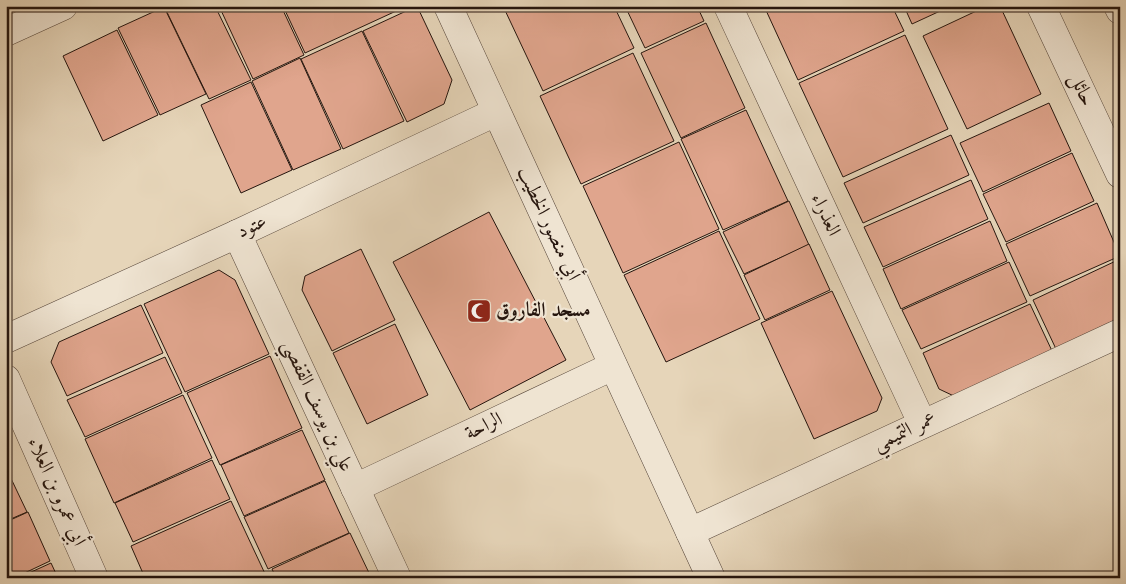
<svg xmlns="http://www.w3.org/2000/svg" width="1126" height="584" font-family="'Old Standard TT',Amiri,serif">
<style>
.building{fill:#e0a58d;stroke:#25150e}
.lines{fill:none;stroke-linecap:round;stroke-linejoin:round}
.minor-casing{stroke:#554539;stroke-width:29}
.minor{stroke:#efe4d2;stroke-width:28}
.labels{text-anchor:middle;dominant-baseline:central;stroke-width:4.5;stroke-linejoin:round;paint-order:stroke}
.street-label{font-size:20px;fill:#25150e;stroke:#efe4d2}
.poi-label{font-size:20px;font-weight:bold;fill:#25150e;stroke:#efe4d2;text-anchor:start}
</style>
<rect width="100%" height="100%" fill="#e6d5b9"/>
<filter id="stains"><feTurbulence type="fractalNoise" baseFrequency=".004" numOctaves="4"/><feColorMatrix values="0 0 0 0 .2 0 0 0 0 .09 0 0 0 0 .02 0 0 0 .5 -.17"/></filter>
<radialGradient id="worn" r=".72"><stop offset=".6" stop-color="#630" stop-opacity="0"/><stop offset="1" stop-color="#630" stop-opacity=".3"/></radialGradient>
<!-- building -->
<g class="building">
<polygon points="169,6 215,6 251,80 209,99 165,8"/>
<polygon points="219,6 281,6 304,55 253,79"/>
<polygon points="283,6 407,6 305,53"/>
<polygon points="417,6 452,80 444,104 407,122 363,31"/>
<polygon points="503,6 614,6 634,48 543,91"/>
<polygon points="625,6 697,6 704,21 645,48"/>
<polygon points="764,6 892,6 904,31 798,80"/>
<polygon points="904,6 951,6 912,24"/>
<polygon points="987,6 1000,6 1041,94 967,129 923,36"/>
<polygon points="164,7 206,94 160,115 118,28"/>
<polygon points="706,23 745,108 681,138 641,53"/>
<polygon points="117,30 158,115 103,141 63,56"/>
<polygon points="362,31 404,121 343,149 301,59"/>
<polygon points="905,35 948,129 843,177 799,83"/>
<polygon points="633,53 674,141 581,184 540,96"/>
<polygon points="300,58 341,149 293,170 252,81"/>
<polygon points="251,82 292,170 241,193 201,105"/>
<polygon points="1049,103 1071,151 983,192 960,143"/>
<polygon points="746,110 788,201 723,230 681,139"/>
<polygon points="951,135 969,175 863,223 844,183"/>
<polygon points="679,142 719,229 623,273 583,186"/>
<polygon points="1072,153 1094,201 1006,242 983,194"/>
<polygon points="971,180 988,219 883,267 864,227"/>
<polygon points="789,201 809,245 744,274 723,232"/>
<polygon points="1097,203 1120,256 1030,296 1006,244"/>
<polygon points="489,212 566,360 470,410 393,262"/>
<polygon points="990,221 1007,261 901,309 883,269"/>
<polygon points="719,231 760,319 666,362 624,275"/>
<polygon points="809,244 830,290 765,320 744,275"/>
<polygon points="361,249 395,320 332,351 302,290 305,276"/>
<polygon points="1120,259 1120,318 1056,349 1033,300"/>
<polygon points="1009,262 1027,302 921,349 902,310"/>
<polygon points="219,270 235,280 269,354 185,392 144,304"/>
<polygon points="832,291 882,398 877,411 814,439 761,323"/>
<polygon points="1030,304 1053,353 956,397 939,389 923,353"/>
<polygon points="141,305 163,353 67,396 51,362 59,342"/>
<polygon points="395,324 428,395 367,424 333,353"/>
<polygon points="270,356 302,428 220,465 187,393"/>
<polygon points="165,357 182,393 85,437 67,400"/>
<polygon points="183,395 212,458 114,503 85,439"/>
<polygon points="302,430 325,480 244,516 221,465"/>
<polygon points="212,460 230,499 133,542 115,503"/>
<polygon points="6,468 27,512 6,521"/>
<polygon points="325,481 349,533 268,569 244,517"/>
<polygon points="231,501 267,578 145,578 131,546"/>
<polygon points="28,512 50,561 14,578 6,578 6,522"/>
<polygon points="350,533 370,575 364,578 276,578 272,569"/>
<polygon points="51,563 58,578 18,578"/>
</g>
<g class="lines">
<defs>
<g id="minor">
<polyline points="448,6 711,578"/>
<polyline points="728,6 922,423"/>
<polyline points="1041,6 1120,174"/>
<polyline points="1118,6 1120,10"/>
<polyline points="6,32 63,6"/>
<polyline points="237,234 397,578"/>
<polyline points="6,339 237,234 496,112"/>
<polyline points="6,379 94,578"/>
<polyline points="355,488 613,366"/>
<polyline points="690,532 1120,333"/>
</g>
</defs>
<!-- minor casing -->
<use href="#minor" class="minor-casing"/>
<!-- minor -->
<use href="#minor" class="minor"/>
</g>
<!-- icons -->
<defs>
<symbol id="mosque-square" viewBox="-11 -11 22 22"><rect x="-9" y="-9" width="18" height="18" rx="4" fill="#8f2418" stroke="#efe4d2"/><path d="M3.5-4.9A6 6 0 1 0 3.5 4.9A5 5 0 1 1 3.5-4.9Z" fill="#fff"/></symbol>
</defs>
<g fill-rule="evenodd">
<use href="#mosque-square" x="465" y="297" width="28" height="28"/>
</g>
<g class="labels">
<!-- street labels -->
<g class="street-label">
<text transform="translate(1081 90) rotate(65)">حائل</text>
<text transform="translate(825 215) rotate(65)">العذراء</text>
<text transform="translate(548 224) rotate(65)">أبي منصور الخطيب</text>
<text transform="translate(252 227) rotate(-25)">عتود</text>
<text transform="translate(317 406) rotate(65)">علي بن يوسف القفصي</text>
<text transform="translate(484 427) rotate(-25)">الراحة</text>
<text transform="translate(905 432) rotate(-25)">عمر التميمي</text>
<text transform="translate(56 492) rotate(66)">أبي عمرو بن العلاء</text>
</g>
<!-- poi labels -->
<g class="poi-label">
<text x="496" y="311">مسجد الفاروق</text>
</g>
</g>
<!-- margin -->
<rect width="1126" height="584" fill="none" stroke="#e6d5b9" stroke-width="25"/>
<rect x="8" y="8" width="1111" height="569" fill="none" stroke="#25150e" stroke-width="2.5"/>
<rect x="12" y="12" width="1101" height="559" fill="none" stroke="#25150e"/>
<rect width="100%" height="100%" filter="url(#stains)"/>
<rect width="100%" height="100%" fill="url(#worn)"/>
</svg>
